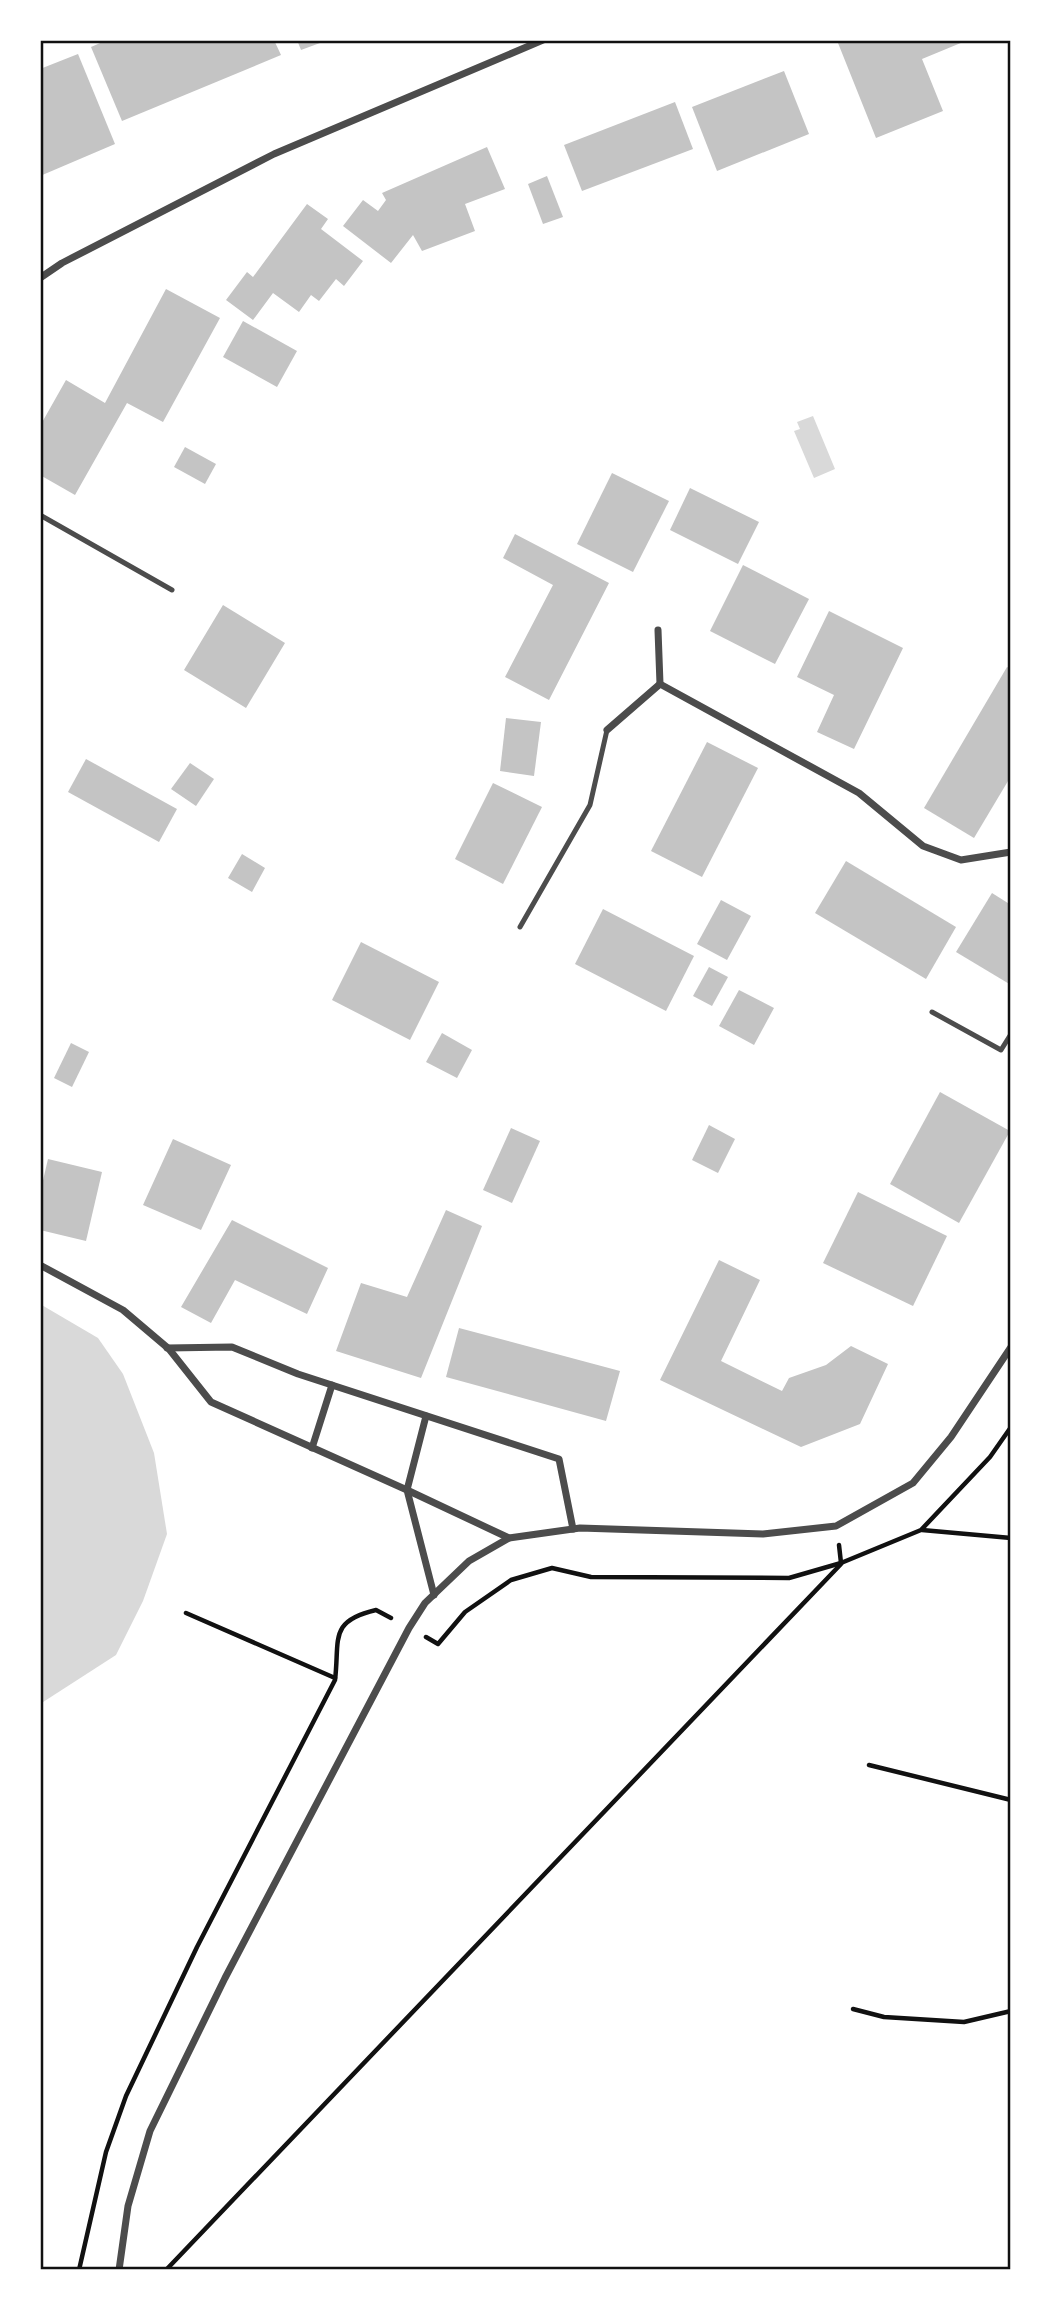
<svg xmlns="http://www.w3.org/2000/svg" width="1051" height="2310" font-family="'Sofia Sans Condensed',sans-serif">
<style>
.water{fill:#d9d9d9}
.building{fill:#c4c4c4}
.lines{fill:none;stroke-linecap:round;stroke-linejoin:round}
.path{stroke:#111;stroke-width:4.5}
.service{stroke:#4c4c4c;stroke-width:5}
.minor{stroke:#4c4c4c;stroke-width:7}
.neatline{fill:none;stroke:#111;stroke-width:2.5}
</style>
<rect width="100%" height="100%" fill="#fff"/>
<!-- water -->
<g class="water">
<polygon points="813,416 835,469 814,478 794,431 800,429 797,422"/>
<polygon points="40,1304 98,1338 123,1374 154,1453 167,1534 143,1601 116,1655 40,1704"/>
</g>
<!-- building -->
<g class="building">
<polygon points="107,40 274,40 281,55 122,121 91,47"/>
<polygon points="297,40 319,40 320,43 301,50"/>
<polygon points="846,40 968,40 922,59 943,111 876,138 838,43"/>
<polygon points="78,54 115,144 40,176 40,69"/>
<polygon points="784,71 809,134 717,171 692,107"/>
<polygon points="675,102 693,149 582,191 564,145"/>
<polygon points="487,147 505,189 465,204 475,231 422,251 413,235 391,263 343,226 363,200 378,211 386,200 382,193"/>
<polygon points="547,176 563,217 543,224 528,184"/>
<polygon points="307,204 328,219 321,229 363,261 344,286 336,279 319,301 311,295 299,312 273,293 253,320 226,300 247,272 253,277"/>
<polygon points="166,289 220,318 163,422 127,403 75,495 40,475 40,426 66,380 105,403"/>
<polygon points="243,321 297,351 277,387 223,357"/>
<polygon points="185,447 216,464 205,484 174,467"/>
<polygon points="612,473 669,501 633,572 577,544"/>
<polygon points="690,488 759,522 738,564 670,530"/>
<polygon points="515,534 609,583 549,700 505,677 553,585 503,558"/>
<polygon points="743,565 809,599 775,664 710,631"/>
<polygon points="223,605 285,643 246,708 184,670"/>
<polygon points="829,611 903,648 854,749 817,732 834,695 797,677"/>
<polygon points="1007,667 1011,669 1011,776 974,838 924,808"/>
<polygon points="506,718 541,722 534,776 500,771"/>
<polygon points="707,742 758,768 702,877 651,851"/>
<polygon points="86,759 177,809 159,842 68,792"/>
<polygon points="190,763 214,779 196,806 171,789"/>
<polygon points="493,783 542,807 503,884 455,859"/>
<polygon points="242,854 265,868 252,892 228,878"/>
<polygon points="846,861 956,927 926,979 815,913"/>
<polygon points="992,893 1011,905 1011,985 956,952"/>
<polygon points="721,900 751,916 727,960 697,944"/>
<polygon points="603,909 694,956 666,1011 575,964"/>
<polygon points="361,942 439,982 410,1040 332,1000"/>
<polygon points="709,967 728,977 712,1006 693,996"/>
<polygon points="739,990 774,1008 754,1045 719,1026"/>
<polygon points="442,1033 472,1050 457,1078 426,1062"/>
<polygon points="71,1043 89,1052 72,1087 54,1078"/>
<polygon points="940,1092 1010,1131 959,1223 890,1184"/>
<polygon points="709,1125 735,1139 718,1173 692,1160"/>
<polygon points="511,1128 540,1141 512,1203 483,1190"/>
<polygon points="173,1139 231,1165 201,1230 143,1205"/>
<polygon points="48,1159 102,1172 86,1241 40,1230 40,1193"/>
<polygon points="858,1192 947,1236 913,1306 823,1263"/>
<polygon points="446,1210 482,1226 421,1378 336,1351 361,1283 407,1297"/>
<polygon points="232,1220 328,1268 307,1314 235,1280 211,1323 181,1307"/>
<polygon points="719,1260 760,1280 721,1361 782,1391 789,1378 826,1365 851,1346 888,1364 860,1424 801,1447 660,1380"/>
<polygon points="459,1328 620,1371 606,1421 446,1377"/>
</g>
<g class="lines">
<!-- path -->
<g class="path">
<polyline points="922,1530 1011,1538"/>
<polyline points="839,1545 841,1563 921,1530 990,1457 1011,1427"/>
<polyline points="186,1613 335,1678"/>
<polyline points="426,1637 438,1644 465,1612 511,1580 552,1568 591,1577 789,1578 841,1563"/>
<polyline points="869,1765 1011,1800"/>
<polyline points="853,2009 884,2017 964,2022 1011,2011"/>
<path d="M79 2270 106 2152 126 2096 197 1947 335 1680C340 1640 328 1621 376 1610L391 1618"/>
<polyline points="166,2270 841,1564"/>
</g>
<!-- service -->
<g class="service">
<polyline points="40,515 172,590"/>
<polyline points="520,927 590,805 607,730"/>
<polyline points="932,1012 1001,1050 1011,1034"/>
</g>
<!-- minor -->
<g class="minor">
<polyline points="40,278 62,263 274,154 543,40"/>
<polyline points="658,630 660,684"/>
<polyline points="607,730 660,684 859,793 923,846 961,860 1011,852"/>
<polyline points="40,1265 123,1310 169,1349 211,1402 407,1490 434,1595"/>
<polyline points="167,1348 232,1347 298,1374 559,1459 573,1529"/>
<polyline points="426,1416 407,1490 509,1538"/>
<polyline points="312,1448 332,1385"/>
<polyline points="119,2270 128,2206 150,2131 225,1978 409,1628 425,1603 469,1561 509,1538 580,1528 763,1534 836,1526 913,1483 951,1437 1011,1347"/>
</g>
</g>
<!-- border -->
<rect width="1051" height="2310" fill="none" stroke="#ffffff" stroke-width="84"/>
<rect x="42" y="42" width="967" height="2226" class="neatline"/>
</svg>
